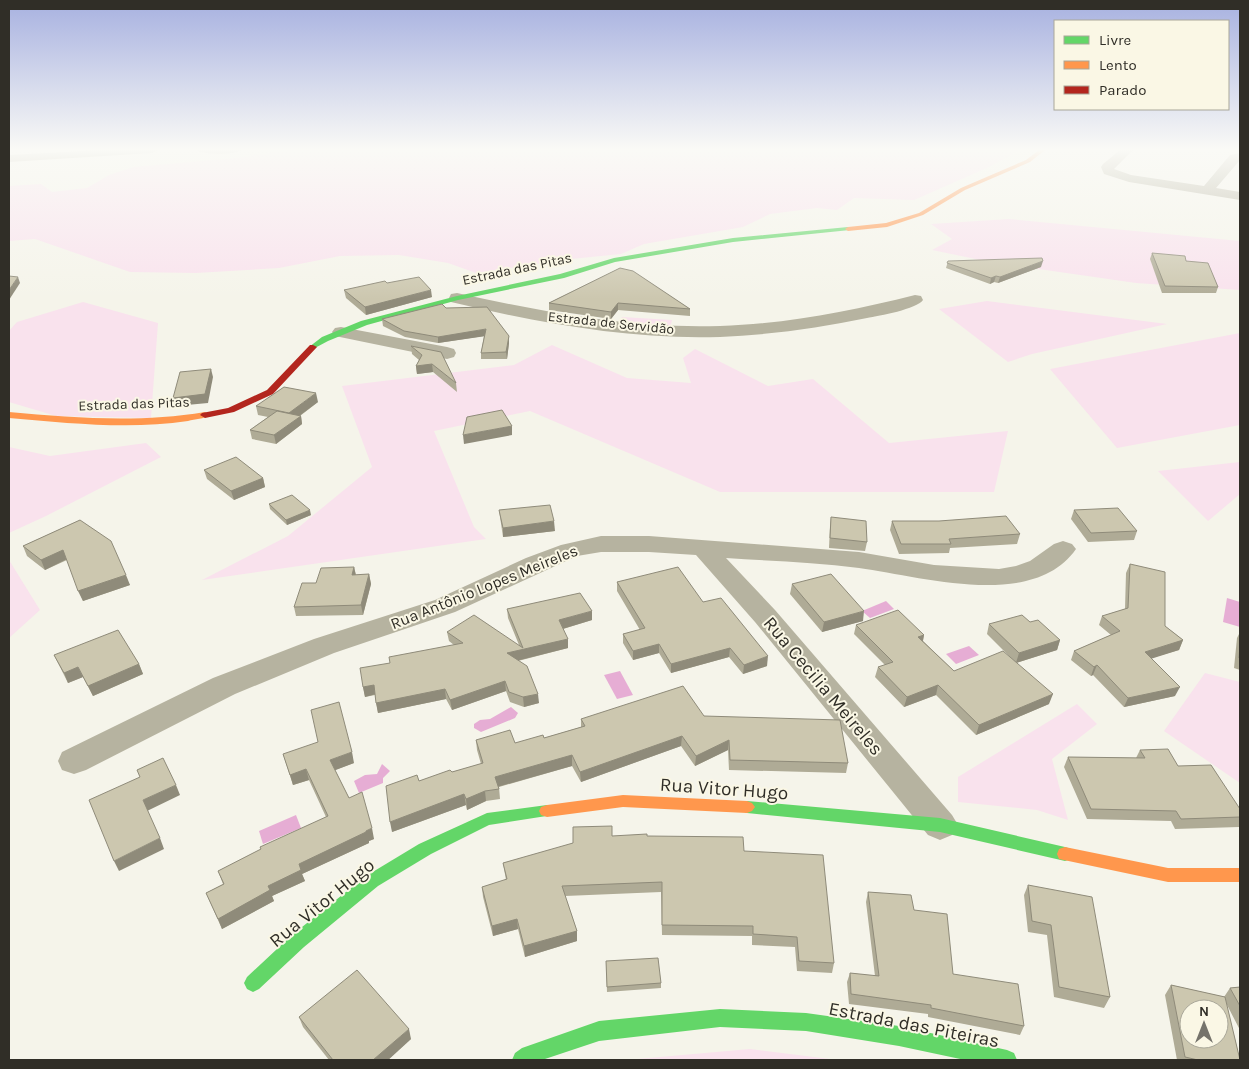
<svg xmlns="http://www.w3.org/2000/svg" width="1249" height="1069" font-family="Karla,sans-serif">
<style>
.green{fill:#f9e2ed}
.water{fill:#e6add4}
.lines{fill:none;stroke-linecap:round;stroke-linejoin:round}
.street{fill:#b6b3a0;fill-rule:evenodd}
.fast{fill:#63d668;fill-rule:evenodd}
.slow{fill:#ff974d;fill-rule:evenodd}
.jam{fill:#b3261e;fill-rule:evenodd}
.wall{fill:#afab96}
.shaded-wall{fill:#8f8b7a}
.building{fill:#ccc7af;stroke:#8f8b7a;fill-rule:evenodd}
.labels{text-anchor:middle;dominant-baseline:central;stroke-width:4;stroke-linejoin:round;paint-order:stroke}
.far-street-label{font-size:14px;fill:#302e27;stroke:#faf7e5}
.street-label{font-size:16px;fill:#302e27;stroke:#faf7e5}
.near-street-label{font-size:19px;fill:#302e27;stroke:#faf7e5}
</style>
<rect width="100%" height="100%" fill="#f5f4ea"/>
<!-- green -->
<g class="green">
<polygon points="290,150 1018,150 1016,152 989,167 914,200 854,198 837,210 817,208 770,214 743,227 644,244 621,254 571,259 476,273 448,263 399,255 340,256 279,268 196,273 130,272 35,239 9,241 9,186 41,184 52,192 87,188 109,175 134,167 236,158"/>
<polygon points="1009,219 1240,241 1240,290 1136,283 990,262 932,250 952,239 931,224"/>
<polygon points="987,301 1167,324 1032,354 1008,362 939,309"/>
<polygon points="83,302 158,323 151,418 56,416 9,402 9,331 17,322"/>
<polygon points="622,317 672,320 670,329 619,326"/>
<polygon points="1240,333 1240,425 1117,448 1050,369"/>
<polygon points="552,345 627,378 691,383 683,358 695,349 768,386 813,379 889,443 1008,431 994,492 720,492 530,411 434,431 474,527 486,539 202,580 288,536 372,467 342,386 514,365"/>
<polygon points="146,443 161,457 46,516 9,533 9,447 50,456"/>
<polygon points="1240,462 1240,494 1208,521 1158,471"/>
<polygon points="9,560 40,610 9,638"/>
<polygon points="1205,673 1240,682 1240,783 1164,731"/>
<polygon points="1077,704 1097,724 1052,759 1068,820 1037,810 958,802 958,777"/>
<polygon points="750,1049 838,1060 626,1060"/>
</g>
<!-- water -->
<g class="water">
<polygon points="1227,598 1240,602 1240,627 1223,622"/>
<polygon points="886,601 894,609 870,618 862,611"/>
<polygon points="969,646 979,655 956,664 946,654"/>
<polygon points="620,671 633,695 617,699 604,675"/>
<polygon points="511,707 518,713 515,718 481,732 474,728 474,724 480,720 490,719"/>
<polygon points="382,764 390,771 383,778 383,783 359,793 354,781 365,775 377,774"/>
<polygon points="296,815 301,828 263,844 259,831"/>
</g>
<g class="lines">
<!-- street -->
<g class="street">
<polygon points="102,150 158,150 152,153 9,162 9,155"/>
<path d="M197 150H241C235 155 203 155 197 150Z"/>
<polygon points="1120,150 1133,150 1114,169 1131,175 1204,186 1230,155 1240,153 1240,160 1216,188 1240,192 1240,200 1129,182 1104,174 1101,167 1103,164"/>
<path d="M457 293C543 312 632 329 720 326 786 324 851 311 915 295L921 296 923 300C917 309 879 316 867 318 819 328 769 335 720 337 631 340 538 323 451 302L449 298 451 294Z"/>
<polygon points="341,327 447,347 454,349 456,353 454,357 447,359 335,336 332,332 335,328"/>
<path d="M601 536H649L859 552 934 565 999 569 1016 566 1030 561 1054 544 1063 541 1072 544 1076 549C1033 611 920 576 859 568 815 562 770 561 726 558L775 610 952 815 958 825 952 835 940 840 928 835 755 622 696 555 649 552H601L577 556 455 612 334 653 235 694 86 770 74 774 62 770 58 761 62 752 213 678 314 639 435 600 526 558 561 545Z"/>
</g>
<!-- fast -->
<g class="fast">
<polygon points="848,227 851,229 850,230 733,242 615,262 564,278 458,300 367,325 328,341 313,349 309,347 322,337 361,321 457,296 560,274 614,258 733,238"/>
<polygon points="747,801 940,818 1065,847 1071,849 1073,854 1071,859 1065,861 940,832 747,813 742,811 739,807 742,803"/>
<polygon points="547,805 553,807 555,811 553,815 489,825 431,854 378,886 304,947 259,989 253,992 247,989 244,983 247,977 292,935 366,876 419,844 487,813"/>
<polygon points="720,1009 806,1013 899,1026 1007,1050 1014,1053 1017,1060 965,1060 899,1046 806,1031 720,1027 599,1041 542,1060 512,1060 515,1053 522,1048 599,1021"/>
</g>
<!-- slow -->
<g class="slow">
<polygon points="1039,150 1045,150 1030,162 965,190 923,215 887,227 848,231 845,229 848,227 886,223 919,213 961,188 1026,160"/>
<path d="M9 412C75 418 139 423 205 412L210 415C204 419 195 419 188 421 129 430 68 423 9 418Z"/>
<polygon points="623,795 747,801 752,803 755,807 752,811 747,813 623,807 547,817 541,815 539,811 541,807 547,805"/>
<polygon points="1065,847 1168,868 1240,868 1240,882 1168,882 1059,859 1057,854 1059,849"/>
</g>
<!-- jam -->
<polygon class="jam" points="310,345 313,345 317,347 273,394 234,412 205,418 200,415 202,413 228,408 267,390"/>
</g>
<!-- wall -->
<g class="wall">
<polygon points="1152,253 1186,261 1218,287 1216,293 1162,293 1150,259"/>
<polygon points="948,261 1041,267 998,283 994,282 990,284 946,268"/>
<polygon points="620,268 690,309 690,316 618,310 611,319 549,310 549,303"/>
<polygon points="387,283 432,297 366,315 346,298 344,290"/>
<polygon points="382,319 509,336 509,343 507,359 481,359 481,353 484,336 438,343 405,337 383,326"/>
<polygon points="411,346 456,383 457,392 433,372 417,374 416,366 419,360 412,354"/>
<polygon points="318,402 300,416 301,416 302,424 276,444 252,439 250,430 268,417 258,415 256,406"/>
<polygon points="204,470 263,478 265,487 234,500 207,479"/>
<polygon points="269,504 311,515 287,525 270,509"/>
<polygon points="499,510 555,531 503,537"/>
<polygon points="1074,510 1137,531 1134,540 1088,542 1071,519"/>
<polygon points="831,517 867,542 865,551 829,548 830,526"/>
<polygon points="80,520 130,585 83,601 67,560 45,570 27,556 23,546"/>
<polygon points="892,521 1020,534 1017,544 950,548 949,553 899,554 890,530"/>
<polygon points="1130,564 1165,626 1183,640 1179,650 1151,658 1175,696 1124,707 1093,675 1091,676 1071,660 1074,651 1111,635 1099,625 1102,616 1125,609 1126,573"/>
<polygon points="354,567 356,575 369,574 371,584 363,615 296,616 294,607 316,583"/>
<polygon points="617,582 703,602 767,666 743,674 729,657 671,673 659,653 633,660 623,643 623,634 640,630 617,591"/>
<polygon points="792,584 863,621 822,632 790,594"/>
<polygon points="507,609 592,620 563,629 568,648 518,661 539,703 524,707 510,702 506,691 452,710 446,699 378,713 375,695 365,697 363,687 454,645 449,641 447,632 519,645 508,618"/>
<polygon points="1030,622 1060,640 1057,650 1016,663 1049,704 976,735 936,695 904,707 875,677 878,667 885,665 854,634 856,625 924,635 923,641 954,671 1014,661 987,634 989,624"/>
<polygon points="1240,632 1240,670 1234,668 1237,638"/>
<polygon points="54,655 139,664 143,674 93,696 83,677 68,683"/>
<polygon points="704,716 848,763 846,773 729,770 728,750 695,766 681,746 581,782 572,766 499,787 500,799 486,801 467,810 466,805 392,832 419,781 481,764 477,750 476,740 515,743 544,738 581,727 581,719"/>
<polygon points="1140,750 1178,766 1240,809 1240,825 1239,827 1175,829 1171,821 1087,819 1064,767 1068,757 1136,758"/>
<polygon points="283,754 354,763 335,770 349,798 374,839 369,841 369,843 302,874 305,881 272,896 274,901 222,929 206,893 223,884 218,871 326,817 309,780 293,785"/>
<polygon points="612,836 647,836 744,851 834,963 832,973 797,971 795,947 752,945 752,936 662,935 661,892 565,896 577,931 577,941 525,957 518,929 493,936 483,897 482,887 506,880 503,863"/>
<polygon points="1028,885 1110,997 1104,1008 1054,997 1047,935 1028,932 1024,895"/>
<polygon points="868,892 914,910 953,974 1024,1026 1020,1035 928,1017 928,1014 849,1004 847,982 850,973 875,976 866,902"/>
<polygon points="606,961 661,983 661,988 607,992"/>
<polygon points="1171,985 1224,997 1230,988 1240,987 1240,1030 1226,1003 1240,1060 1177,1060 1165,995"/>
<polygon points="299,1017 411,1039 388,1060 329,1060 303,1027"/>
</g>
<!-- shaded-wall -->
<g class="shaded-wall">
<polygon points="1043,261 1041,267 998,283 1000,277"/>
<polygon points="996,276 994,282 990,284 991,278"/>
<polygon points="18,277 20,283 9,300 9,290"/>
<polygon points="431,290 432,297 366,315 365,307"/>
<polygon points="618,303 618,310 611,319 611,312"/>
<polygon points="486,329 486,336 438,343 438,337"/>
<polygon points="509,336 509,343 507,359 506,352"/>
<polygon points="432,364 433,372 417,374 416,366"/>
<polygon points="211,369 213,377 208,403 176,406 173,398"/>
<polygon points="316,393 318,402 291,422 289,413"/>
<polygon points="301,416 302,424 276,444 274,435"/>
<polygon points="512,426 512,435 464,444 463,435"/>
<polygon points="263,478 265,487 234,500 231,491"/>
<polygon points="310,510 311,515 287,525 286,520"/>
<polygon points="554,521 555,531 503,537 503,528"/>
<polygon points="63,550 67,559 45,570 41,560"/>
<polygon points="354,567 356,576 352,575"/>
<polygon points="369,574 371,584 363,615 361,605"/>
<polygon points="126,575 130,585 83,601 78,591"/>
<polygon points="592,611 592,620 559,630 559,620"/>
<polygon points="864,611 863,621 822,632 824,622"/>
<polygon points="924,635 922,645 918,637"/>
<polygon points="568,639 568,648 508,663 507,653"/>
<polygon points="1060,640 1057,650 1016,663 1019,653"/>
<polygon points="1183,640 1179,650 1141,662 1145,652"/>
<polygon points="659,644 659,653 633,660 633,651"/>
<polygon points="730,648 729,657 671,673 671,664"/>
<polygon points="768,656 767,666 743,674 744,665"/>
<polygon points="139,664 143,674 93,696 88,686"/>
<polygon points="1097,665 1093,675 1091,676 1094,667"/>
<polygon points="78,667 83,677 68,683 64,673"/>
<polygon points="505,681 506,691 452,710 450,700"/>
<polygon points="374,685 376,694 365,697 363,687"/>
<polygon points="938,685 936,695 904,707 907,697"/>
<polygon points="1180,687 1175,696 1124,707 1128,698"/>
<polygon points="445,689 446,699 378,713 376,703"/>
<polygon points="538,694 539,703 524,707 523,697"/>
<polygon points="1053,694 1049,704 976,735 979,725"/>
<polygon points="682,736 681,746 581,782 580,772"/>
<polygon points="729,740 728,750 695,766 696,756"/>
<polygon points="352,752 354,763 333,771 330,760"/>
<polygon points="572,755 572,766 497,787 495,777"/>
<polygon points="306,769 309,780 293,785 290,775"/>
<polygon points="176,785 180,795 147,811 143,800"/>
<polygon points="485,791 486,801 467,810 466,799"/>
<polygon points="464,794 466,805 392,832 390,822"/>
<polygon points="372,828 374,839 369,841 369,843 302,874 305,881 272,896 274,901 222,929 218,919 268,886 299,864"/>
<polygon points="160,838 164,849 119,871 114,861"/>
<polygon points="517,919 518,929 493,936 492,926"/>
<polygon points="577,931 577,941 525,957 524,946"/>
<polygon points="409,1029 411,1039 388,1060 373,1060"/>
</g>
<!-- building -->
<g class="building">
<polygon points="1152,253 1185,256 1186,261 1208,263 1218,287 1165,286"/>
<polygon points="1042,258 1043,261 1000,277 996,276 991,278 947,263 948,261"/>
<polygon points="620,268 633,271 690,309 618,303 611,312 549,303"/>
<polygon points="9,276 18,277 9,290"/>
<polygon points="419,277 431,290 365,307 344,290 385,281 387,283"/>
<polygon points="442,304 446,308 487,307 509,336 506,352 481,353 486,329 438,337 404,331 382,319"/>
<polygon points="411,346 441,352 456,383 432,364 416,366 422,355"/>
<polygon points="211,369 205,394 173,398 180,372"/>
<polygon points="284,387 316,393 289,413 256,406"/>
<polygon points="502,410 512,426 463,435 467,417"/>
<polygon points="277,411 301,416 274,435 250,430"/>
<polygon points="236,457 263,478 231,491 204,470"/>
<polygon points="292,495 310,510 286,520 269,504"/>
<polygon points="550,505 554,521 503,528 499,510"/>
<polygon points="1118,508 1137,531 1091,533 1074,510"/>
<polygon points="1006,516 1020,534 949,539 951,544 901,544 892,521 939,521"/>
<polygon points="831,517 866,521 867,542 830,538"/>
<polygon points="80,520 111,541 126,575 78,591 63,550 41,560 23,546"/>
<polygon points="1130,564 1165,572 1165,626 1183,640 1145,652 1180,687 1128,698 1097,665 1094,667 1074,651 1120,631 1102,616 1128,608"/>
<polygon points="354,567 352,575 369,574 361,605 294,607 302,583 316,583 321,568"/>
<polygon points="678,567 703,602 721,598 768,656 744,665 730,648 671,664 659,644 633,651 623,634 645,628 617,582"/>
<polygon points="831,574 864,611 824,622 792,584"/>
<polygon points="580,593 592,611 559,620 568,639 507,653 527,666 538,694 523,697 509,692 505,681 450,700 445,689 376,703 374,685 363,687 360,668 390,663 389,657 463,643 447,632 474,615 523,648 507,609"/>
<polygon points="898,610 924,635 918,637 954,671 1003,651 1053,694 979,725 938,685 907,697 878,667 893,662 856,625"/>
<polygon points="1022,615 1030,622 1038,620 1060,640 1019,653 989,624"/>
<polygon points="118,630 139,664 88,686 78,667 64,673 54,655"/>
<polygon points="1240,645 1240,658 1239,658"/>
<polygon points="683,686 704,716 840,720 848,763 730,760 729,740 696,756 682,736 580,772 572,755 495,777 499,789 485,791 466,799 464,794 390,822 386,786 417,775 419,781 450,770 452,772 483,763 476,740 510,730 515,743 543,735 544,738 585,726 581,719"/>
<polygon points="339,702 352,752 330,760 349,798 362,792 372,828 366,831 366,832 299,864 301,870 268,886 270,890 218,919 206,893 224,884 218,871 261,849 260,847 328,816 306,769 290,775 283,754 318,742 311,710"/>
<polygon points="1168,749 1178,766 1211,765 1240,809 1240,817 1181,819 1176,811 1091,809 1068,757 1145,758 1140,750"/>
<polygon points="163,758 176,785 143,800 160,838 114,861 89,800 140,777 137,770"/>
<polygon points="612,826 612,836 647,834 647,836 743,837 744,851 823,855 834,963 799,961 797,937 753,934 753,926 662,925 662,882 562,886 577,931 524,946 517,919 492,926 482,887 507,879 503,863 573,843 573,827"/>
<polygon points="1028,885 1092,897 1110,997 1059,987 1051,925 1032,921"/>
<polygon points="868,892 911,895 914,910 947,914 953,974 1018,984 1024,1026 931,1008 931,1005 851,994 850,973 879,976"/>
<polygon points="658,958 661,983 607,987 606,961"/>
<polygon points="357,970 409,1029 373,1060 333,1060 299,1017"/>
<path d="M1171 985 1225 997 1240 1060H1198L1185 1057ZM1189 1009H1219V1039H1189Z"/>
<polygon points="1240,987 1240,1006 1230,988"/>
</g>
<!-- sky -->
<linearGradient id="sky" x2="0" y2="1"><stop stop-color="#a7b1e0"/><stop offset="0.5" stop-color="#fafaf6"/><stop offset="1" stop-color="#fafaf6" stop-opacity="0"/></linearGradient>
<rect width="1249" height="299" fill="url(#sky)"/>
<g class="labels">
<!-- far-street labels -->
<g class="far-street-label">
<text transform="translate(517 269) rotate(-12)">Estrada das Pitas</text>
<text transform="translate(611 323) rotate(6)">Estrada de Servidão</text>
<text transform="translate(134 404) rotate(-2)">Estrada das Pitas</text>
</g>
<!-- street labels -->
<g class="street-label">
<text transform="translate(484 587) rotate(-22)">Rua Antônio Lopes Meireles</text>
</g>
<!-- near-street labels -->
<g class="near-street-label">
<text transform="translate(823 686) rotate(50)">Rua Cecilia Meireles</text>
<text transform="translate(724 789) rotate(4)">Rua Vitor Hugo</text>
<text transform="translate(322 903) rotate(-39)">Rua Vitor Hugo</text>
<text transform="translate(914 1025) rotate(11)">Estrada das Piteiras</text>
</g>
</g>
<!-- border -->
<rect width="1249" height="1069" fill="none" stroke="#302e27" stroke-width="20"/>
<!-- legend -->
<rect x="1054" y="20" width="175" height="90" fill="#faf7e5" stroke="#a9a799"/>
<rect x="1064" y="36" width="25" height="8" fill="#63d668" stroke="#a9a799"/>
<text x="1099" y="45" font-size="15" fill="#302e27">Livre</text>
<rect x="1064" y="61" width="25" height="8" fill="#ff974d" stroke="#a9a799"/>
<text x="1099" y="70" font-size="15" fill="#302e27">Lento</text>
<rect x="1064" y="86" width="25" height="8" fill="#b3261e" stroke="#a9a799"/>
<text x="1099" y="95" font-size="15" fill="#302e27">Parado</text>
<!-- north arrow -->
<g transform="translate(1204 1024)"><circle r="24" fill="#faf7e5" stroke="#a9a799"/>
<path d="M0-4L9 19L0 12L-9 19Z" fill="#75736b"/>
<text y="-8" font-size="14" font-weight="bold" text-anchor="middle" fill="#302e27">N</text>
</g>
</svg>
